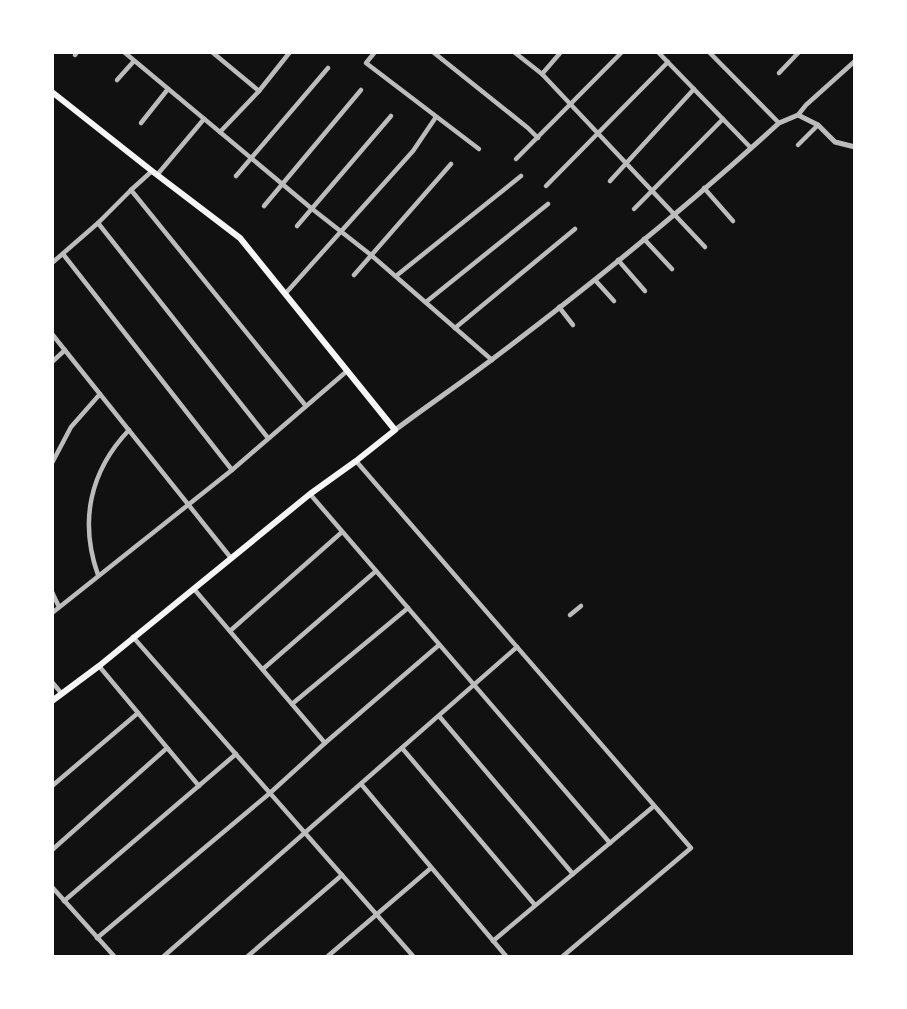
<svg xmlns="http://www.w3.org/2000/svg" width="907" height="1009" font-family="Karla,sans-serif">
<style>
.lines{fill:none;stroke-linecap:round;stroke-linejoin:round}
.minor{stroke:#bcbcbc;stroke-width:4.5}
.tertiary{stroke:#bcbcbc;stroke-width:5}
.secondary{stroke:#f5f5f5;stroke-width:6}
</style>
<rect width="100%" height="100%" fill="#111"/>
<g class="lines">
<!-- minor -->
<g class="minor">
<polyline points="124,52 311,208 371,255 492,360"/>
<polyline points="212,52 259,91"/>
<polyline points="375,52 366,63 479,149"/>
<polyline points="433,52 528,128 538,138"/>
<polyline points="514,52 542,74 705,247"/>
<polyline points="658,52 751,148"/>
<polyline points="709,52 779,123"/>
<polyline points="75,55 77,52"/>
<polyline points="779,73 799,52"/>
<polyline points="542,74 561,52"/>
<polyline points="117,80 134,61"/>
<polyline points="798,115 806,105 855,61"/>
<polyline points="141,123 168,89"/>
<polyline points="220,132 259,91 290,52"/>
<polyline points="798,145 818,125"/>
<polyline points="516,159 622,52"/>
<polyline points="152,171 131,190 306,406"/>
<polyline points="157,175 204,119"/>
<polyline points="236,176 328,68"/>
<polyline points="610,181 694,89"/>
<polyline points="546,186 668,62"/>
<polyline points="704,188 733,221"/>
<polyline points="264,206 361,90"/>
<polyline points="634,209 723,119"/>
<polyline points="98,223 131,190"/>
<polyline points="297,226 391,116"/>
<polyline points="644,239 672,269"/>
<polyline points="63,254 232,470"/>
<polyline points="618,260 645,291"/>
<polyline points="52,263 98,223 268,438"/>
<polyline points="354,275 451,164"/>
<polyline points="396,276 521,176"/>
<polyline points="595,280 614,301"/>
<polyline points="285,294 413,151 436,117"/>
<polyline points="426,302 548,204"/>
<polyline points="559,307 573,325"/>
<polyline points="455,328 575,229"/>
<polyline points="52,334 231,558"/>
<polyline points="52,362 65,350"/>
<polyline points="356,461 691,848 563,956"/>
<polyline points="52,463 71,427 100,394"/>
<polyline points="310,494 610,843"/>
<path d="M98 575C79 521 90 471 129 430"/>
<polyline points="194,589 325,743"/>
<polyline points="52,592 59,607"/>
<polyline points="52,613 232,470 347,371"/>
<polyline points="570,615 581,606"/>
<polyline points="230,631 342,532"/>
<polyline points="133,637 413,956"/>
<polyline points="99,666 199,786"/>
<polyline points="263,669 376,571"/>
<polyline points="52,682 62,694"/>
<polyline points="292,704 408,608"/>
<polyline points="439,716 573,874"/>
<polyline points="402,748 535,905"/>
<polyline points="361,784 506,956"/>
<polyline points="52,786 138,713"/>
<polyline points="52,850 167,748"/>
<polyline points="52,887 114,956"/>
<polyline points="64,901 236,754"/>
<polyline points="97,938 270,793 325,743 439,645"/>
<polyline points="493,941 654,806"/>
<polyline points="164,956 517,647"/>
<polyline points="248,956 342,875"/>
<polyline points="328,956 431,868"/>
</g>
<!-- tertiary -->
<path class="tertiary" d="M395 430C427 406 461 383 494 358 592 284 688 206 779 123L798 115 818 125 835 142 855 147"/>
<!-- secondary -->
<polyline class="secondary" points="52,92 152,171 240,238 395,430 356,461 310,494 99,666 52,701"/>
</g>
<!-- border -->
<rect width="907" height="1009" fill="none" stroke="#ffffff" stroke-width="108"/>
</svg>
